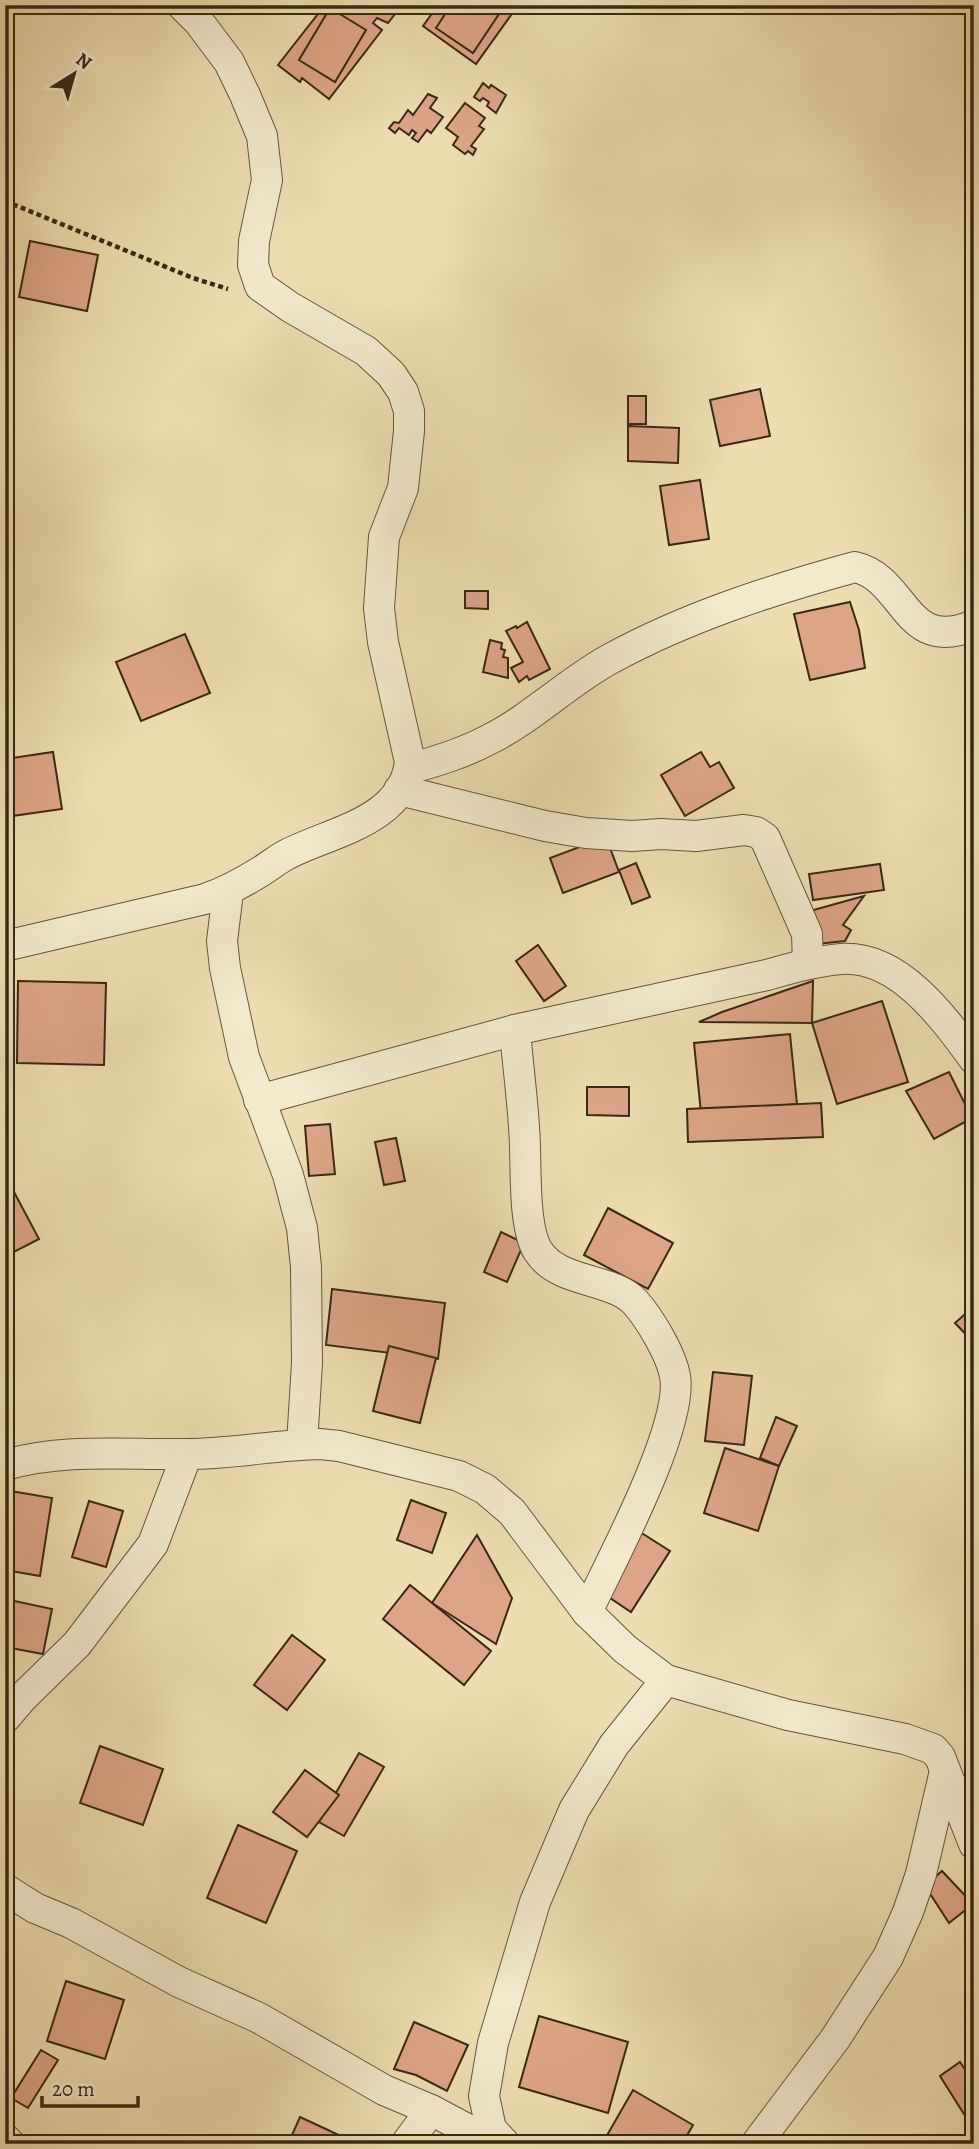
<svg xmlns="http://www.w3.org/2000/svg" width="979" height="2149" font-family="Alegreya,serif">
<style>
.building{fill:#dca588;stroke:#392816;stroke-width:2}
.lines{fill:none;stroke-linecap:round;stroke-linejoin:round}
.minor-casing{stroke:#66553c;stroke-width:32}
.path{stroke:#392816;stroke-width:4.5;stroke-dasharray:5 3.5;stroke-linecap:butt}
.minor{stroke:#f3e9cc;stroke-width:30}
</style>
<rect width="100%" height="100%" fill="#edddb0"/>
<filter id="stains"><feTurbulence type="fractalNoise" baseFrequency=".00286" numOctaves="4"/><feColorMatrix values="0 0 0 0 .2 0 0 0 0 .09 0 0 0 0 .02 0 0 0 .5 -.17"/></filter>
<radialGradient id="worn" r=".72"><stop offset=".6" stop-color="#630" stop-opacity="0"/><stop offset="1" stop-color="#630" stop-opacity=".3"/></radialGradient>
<!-- building -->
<g class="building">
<polygon points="325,5 402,5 388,23 377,18 373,23 382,30 329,99 302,78 300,82 278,65"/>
<polygon points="438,5 507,5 514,11 476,64 423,26"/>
<polygon points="451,5 505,5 473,53 436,28"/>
<polygon points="330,8 366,30 335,82 299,60"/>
<polygon points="483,83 489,88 491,85 506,95 496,113 487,106 489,102 483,98 480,101 474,97"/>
<polygon points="428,94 437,98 430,108 443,117 431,133 427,130 418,142 412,138 416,133 412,130 409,135 399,128 395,133 389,128 394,122 399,123 408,110 413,115"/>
<polygon points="465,103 485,118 479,126 484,129 471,146 476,149 473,155 468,151 465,154 453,145 458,137 446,128"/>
<polygon points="30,241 98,255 87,311 19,297"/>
<polygon points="760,389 770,436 720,446 710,400"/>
<rect x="628" y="396" width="18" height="28"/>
<polygon points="628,426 679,428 678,463 628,461"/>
<polygon points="700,480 709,539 669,545 660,486"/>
<polygon points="465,591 488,591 488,609 465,608"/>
<polygon points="850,602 859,630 865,668 810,680 794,614"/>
<polygon points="527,622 550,669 529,680 527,676 519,682 511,668 523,662 506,631 516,626 517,628"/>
<polygon points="185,634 210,693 141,721 116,662"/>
<polygon points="490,640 502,643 501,649 505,650 503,657 508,658 508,678 483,672"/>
<polygon points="53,752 62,809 5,817 5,759"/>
<polygon points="701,752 710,767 719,762 734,788 685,816 661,775"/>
<polygon points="606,837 619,872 563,893 550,858"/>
<polygon points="636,863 650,897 632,904 619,870"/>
<polygon points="880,864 884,890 813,900 809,874"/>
<polygon points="864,896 843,925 851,930 845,941 817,944 810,911"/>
<polygon points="538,945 566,986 544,1001 516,961"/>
<polygon points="18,981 106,983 104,1065 17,1063"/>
<polygon points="813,981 812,1023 699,1022 722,1012"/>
<polygon points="882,1001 908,1082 837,1104 812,1023"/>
<polygon points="790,1034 797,1104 701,1113 694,1043"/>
<polygon points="949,1072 972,1118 934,1139 906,1091"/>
<polygon points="587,1087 629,1087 629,1116 587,1115"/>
<polygon points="821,1103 823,1137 688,1142 687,1109"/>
<polygon points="330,1124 335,1174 309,1176 305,1126"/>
<polygon points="396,1138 405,1181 384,1185 375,1142"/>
<polygon points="5,1175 39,1239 10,1254 5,1245"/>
<polygon points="608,1208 673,1243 648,1289 584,1255"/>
<polygon points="501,1232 524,1243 507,1282 484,1272"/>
<polygon points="332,1289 445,1303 438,1359 326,1345"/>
<polygon points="974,1306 974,1343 955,1323"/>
<polygon points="389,1346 436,1358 420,1423 373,1411"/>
<polygon points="713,1372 752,1376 744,1445 705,1441"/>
<polygon points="776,1417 797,1426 779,1466 760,1458"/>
<polygon points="725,1448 779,1466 758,1531 704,1513"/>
<polygon points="5,1490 52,1498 40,1576 5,1570"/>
<polygon points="411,1500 446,1513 432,1553 397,1540"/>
<polygon points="89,1501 123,1511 106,1567 72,1557"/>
<polygon points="640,1532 670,1551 631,1612 601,1592"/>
<polygon points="477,1535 512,1598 496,1644 432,1603"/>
<polygon points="410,1585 491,1651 464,1685 383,1619"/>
<polygon points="5,1599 52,1609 43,1654 5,1647"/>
<polygon points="292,1635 325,1660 287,1710 254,1685"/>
<polygon points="100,1746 163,1769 143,1825 80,1803"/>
<polygon points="359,1753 384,1767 344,1836 319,1822"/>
<polygon points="305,1770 339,1795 307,1837 273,1812"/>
<polygon points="238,1825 297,1851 266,1923 207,1898"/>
<polygon points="942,1871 973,1904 949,1923 925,1886"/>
<polygon points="66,1981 124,2000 105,2059 47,2041"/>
<polygon points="539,2016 628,2042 608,2113 519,2087"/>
<polygon points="414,2022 468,2045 447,2091 416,2075 394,2069"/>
<polygon points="41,2050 58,2060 28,2108 11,2098"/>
<polygon points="960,2062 974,2083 974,2130 940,2076"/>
<polygon points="633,2090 693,2125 682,2144 602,2144"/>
<polygon points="300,2117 356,2143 355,2144 288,2144"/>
</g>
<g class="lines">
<defs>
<g id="minor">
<path d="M409 769C437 761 464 753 490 739 532 718 568 682 610 659 687 617 771 590 855 567 907 579 904 655 974 625"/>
<polyline points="399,790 545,826 586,833 632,836 661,834 696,836 744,830 756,832 765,838 807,934 808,964"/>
<polyline points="228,892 222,941 225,968 244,1057 288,1175 302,1228 306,1267 307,1363 302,1444"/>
<path d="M5 946 205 899C226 892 244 882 263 870 271 865 278 859 286 855 329 832 403 822 410 762L383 642 379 608 384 537 403 488 409 431V411L403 392 391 374 366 351 290 307 260 286 253 265 254 241 267 180 262 136 245 95 229 62 199 22 182 5"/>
<path d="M515 1030C518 1069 524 1108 525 1147 526 1173 524 1229 538 1251 559 1284 611 1277 635 1302 650 1319 671 1354 675 1376 684 1426 610 1563 587 1612"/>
<path d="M259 1100 515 1030 767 975C792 968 816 961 841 959 899 955 944 1018 974 1059"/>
<path d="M5 1465C65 1448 125 1455 186 1454 231 1454 275 1445 320 1444L339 1446 459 1476 485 1489 512 1512 587 1612 625 1649 666 1680 788 1715 905 1739 933 1749 940 1757 974 1844"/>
<polyline points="5,1718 23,1697 77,1644 153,1544 187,1454"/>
<polyline points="5,1889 35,1908 71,1923 179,1982 259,2018 384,2090 431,2110 495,2144"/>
<polyline points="5,2139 10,2144"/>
<polyline points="406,2144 431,2110"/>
<polyline points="505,2144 491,2129 484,2096 493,2043 535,1902 574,1810 614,1745 666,1680"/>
<polyline points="756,2144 835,2039 888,1957 908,1912 921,1874 945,1771"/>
</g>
</defs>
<!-- minor casing -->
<use href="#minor" class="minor-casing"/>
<!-- path -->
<polyline class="path" points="5,201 193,278 228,289"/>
<!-- minor -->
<use href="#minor" class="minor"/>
</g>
<!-- margin -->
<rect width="979" height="2149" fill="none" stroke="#edddb0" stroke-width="28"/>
<rect x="7" y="7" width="965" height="2135" fill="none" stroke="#392816" stroke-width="3.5"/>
<rect x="14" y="14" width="951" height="2121" fill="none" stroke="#392816" stroke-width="2"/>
<!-- north arrow -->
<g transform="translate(74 74) rotate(37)" stroke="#f3e9cc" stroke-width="5" paint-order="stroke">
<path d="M0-5L12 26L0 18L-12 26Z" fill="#392816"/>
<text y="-10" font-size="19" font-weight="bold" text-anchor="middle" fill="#392816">N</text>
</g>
<!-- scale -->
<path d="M42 2096v10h96v-10" fill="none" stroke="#392816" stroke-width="3.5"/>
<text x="52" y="2096" font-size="21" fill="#392816" stroke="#f3e9cc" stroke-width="5" paint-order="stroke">20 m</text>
<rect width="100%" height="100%" filter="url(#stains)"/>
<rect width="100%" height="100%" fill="url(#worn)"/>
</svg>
